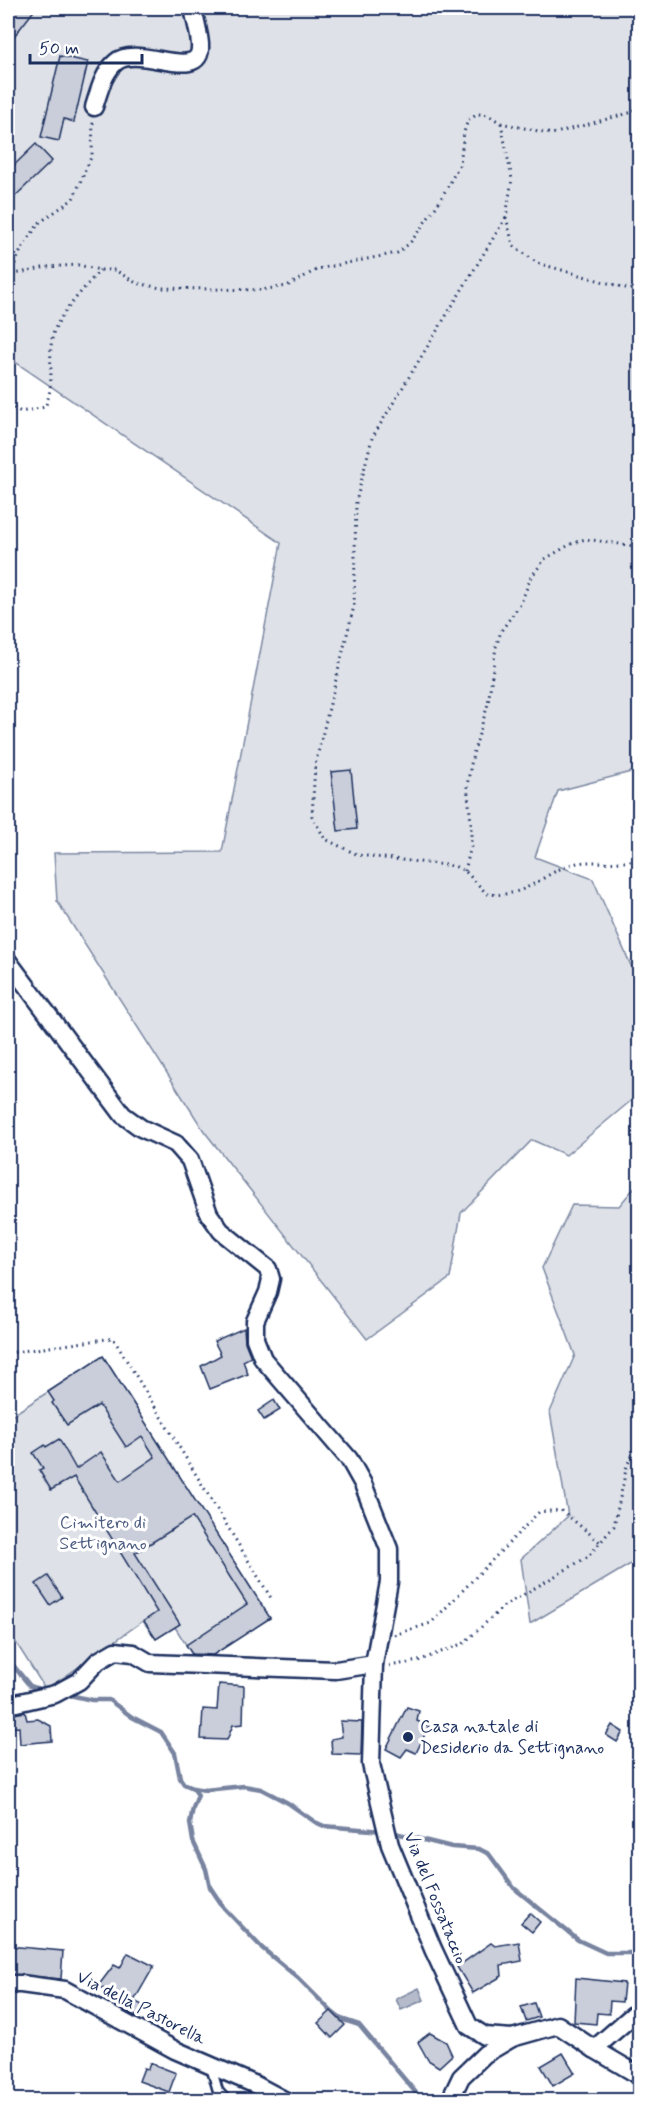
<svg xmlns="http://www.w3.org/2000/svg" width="647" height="2108" font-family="Mynerve,sans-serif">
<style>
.green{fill:#dee1e7;stroke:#7c88a2;stroke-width:1.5}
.water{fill:#b5bbca;stroke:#77839f;stroke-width:1.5}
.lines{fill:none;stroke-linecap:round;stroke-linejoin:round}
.stream{stroke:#77839f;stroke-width:4.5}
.building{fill:#caceda;stroke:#1b2f5e;stroke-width:1.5}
.service-casing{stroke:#1b2f5e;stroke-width:13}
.minor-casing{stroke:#1b2f5e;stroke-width:21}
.path{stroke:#1b2f5e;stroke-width:3;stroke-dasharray:1.5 4.5;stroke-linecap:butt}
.service{stroke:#fff;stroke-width:8}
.minor{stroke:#fff;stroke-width:16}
.poi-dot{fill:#1b2f5e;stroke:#fff;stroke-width:2}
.labels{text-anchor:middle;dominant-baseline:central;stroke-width:6;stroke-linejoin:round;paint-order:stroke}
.park-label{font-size:18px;fill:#4c5c80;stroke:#fff}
.poi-label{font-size:18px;fill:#1b2f5e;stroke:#fff;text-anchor:start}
.street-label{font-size:18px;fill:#1b2f5e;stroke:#fff}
</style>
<rect width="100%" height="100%" fill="#fff"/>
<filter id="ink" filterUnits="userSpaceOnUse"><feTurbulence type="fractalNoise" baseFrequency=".0167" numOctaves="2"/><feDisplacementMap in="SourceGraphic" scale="12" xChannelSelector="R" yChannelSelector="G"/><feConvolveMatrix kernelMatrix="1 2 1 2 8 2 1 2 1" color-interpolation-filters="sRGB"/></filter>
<g filter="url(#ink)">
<!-- green -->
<g class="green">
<polygon points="8,8 639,8 639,770 558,791 535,857 593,879 639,984 639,1094 566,1155 532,1140 461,1213 450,1278 367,1339 204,1131 57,901 54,853 222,852 281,543 8,357"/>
<polygon points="639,1182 639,1559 530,1624 521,1559 568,1516 550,1412 575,1355 542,1268 572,1205 619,1206"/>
<polygon points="103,1356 270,1618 208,1658 195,1659 175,1627 156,1639 143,1621 46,1690 8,1630 8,1418"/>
</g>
<!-- water -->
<polygon class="water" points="419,1988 424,2000 401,2010 396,1999"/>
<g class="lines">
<!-- stream -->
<g class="stream">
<polyline points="8,1659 30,1686 42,1690"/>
<polyline points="65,1694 92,1700 109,1700 132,1717 161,1732 175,1753 180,1778 184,1784 193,1788 198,1795 193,1808 190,1823 193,1841 206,1869 210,1887 224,1908 262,1948 298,1978 332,2012 341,2019 359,2025 422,2100"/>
<polyline points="193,1788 205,1790 244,1786 261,1789 288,1803 315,1822 324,1826 383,1831"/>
<polyline points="391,1832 452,1847 479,1849 489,1854 514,1888 578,1940 606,1953 634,1953 640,1955"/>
</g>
</g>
<!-- building -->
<g class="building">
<polygon points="8,8 36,8 8,44"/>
<polygon points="60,56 88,62 74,122 64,119 59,141 41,137"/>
<polygon points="36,144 52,161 8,203 8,171"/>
<polygon points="351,770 357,829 338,831 331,772"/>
<polygon points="244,1328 245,1342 251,1357 243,1361 248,1374 210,1389 201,1366 221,1355 214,1341"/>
<polygon points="103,1356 270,1618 213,1655 192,1654 186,1645 247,1604 192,1517 135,1553 180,1624 156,1639 144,1621 157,1612 74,1477 51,1490 39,1470 43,1468 33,1453 45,1445 46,1447 59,1439 76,1469 101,1452 120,1481 155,1457 142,1436 126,1447 99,1405 67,1425 52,1403 54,1401 48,1392"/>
<polygon points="274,1400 280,1410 264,1420 258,1411"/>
<polygon points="48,1576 62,1597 50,1605 36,1584"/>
<polygon points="219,1684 244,1686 243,1724 233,1725 227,1740 201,1739 203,1709 217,1710"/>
<polygon points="407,1707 419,1711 417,1721 429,1726 416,1753 407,1749 401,1757 386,1749"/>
<polygon points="25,1712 27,1720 38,1719 51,1726 52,1741 20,1744 19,1727 8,1728 8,1715"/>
<polygon points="340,1721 362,1722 361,1755 332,1754 331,1739 342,1737"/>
<polygon points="612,1725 623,1732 617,1742 606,1735"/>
<polygon points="530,1913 540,1922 532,1932 521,1923"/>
<polygon points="519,1942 522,1961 501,1965 502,1976 473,1993 457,1967 491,1943 495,1946"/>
<polygon points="8,1946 63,1951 61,1979 8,1974"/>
<polygon points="128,1953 154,1966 134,2001 146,2007 139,2018 103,1999 107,1990 98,1986 114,1965 120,1968"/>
<polygon points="576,1978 624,1983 622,2002 610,2001 609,2014 597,2013 596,2024 574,2022"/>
<polygon points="534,2003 539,2017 526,2021 521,2007"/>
<polygon points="331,2011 345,2025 332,2038 318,2023"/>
<polygon points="430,2033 446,2042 452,2055 439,2067 428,2060 418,2042"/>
<polygon points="563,2053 575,2073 553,2086 541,2066"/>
<polygon points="150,2063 176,2073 169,2092 139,2081 144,2068 148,2069"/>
</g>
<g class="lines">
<defs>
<polyline id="service" points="211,2067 218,2091 226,2100"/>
<g id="minor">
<path d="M94 107C99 92 103 73 116 62 138 43 203 85 200 44 199 32 195 19 193 8"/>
<polyline points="8,961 123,1115 141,1128 176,1144 190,1160 209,1214 221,1231 268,1269 271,1279 268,1292 255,1321 255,1339 263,1359 349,1459 363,1484 389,1549 389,1582 374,1664 371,1764 390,1845 433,1949 469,2026 485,2036 512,2038"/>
<polyline points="8,1705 55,1694 79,1681 98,1661 115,1651 133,1653 150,1663 336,1670 374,1664"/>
<polyline points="8,1984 21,1984 65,1990 175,2050 256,2085 284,2100"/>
<polyline points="594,2049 640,2009"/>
<polyline points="450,2100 461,2077 485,2054 512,2038 558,2025 594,2049 640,2076"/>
</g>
</defs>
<!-- service casing -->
<use href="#service" class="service-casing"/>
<!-- minor casing -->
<use href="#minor" class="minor-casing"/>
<!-- path -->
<g class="path">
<path d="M501 123 512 179 506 217 372 438 356 502 354 606 315 765 312 816 325 839 358 855 454 866 465 871 487 894C527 898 538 876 570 865 587 859 604 864 621 862 627 862 634 860 640 858"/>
<polyline points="506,217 513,245 537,263 640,292"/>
<polyline points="10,275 21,250 39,223 73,199 92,155 93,120"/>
<polyline points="8,278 10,275 47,267 78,265 100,270 115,270 136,283 161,288 261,290 287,286 318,269 397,253 410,243 438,204 460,164 464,132 468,120 478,114 488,115 501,123 552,134 633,112 640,106"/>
<path d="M8 405 21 412 45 407C56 382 47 359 53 334 57 317 88 284 100 270"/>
<polyline points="465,871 471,846 471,822 467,786 473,754 488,704 496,647 501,631 521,603 531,577 545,559 571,544 585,539 634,546 640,545"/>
<polyline points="8,1353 113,1338 271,1598"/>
<polyline points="394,1635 431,1623 539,1512 561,1510 601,1543"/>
<polyline points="389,1666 418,1661 464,1643 504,1606 589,1556 614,1526 627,1465 640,1443"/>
</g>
<!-- service -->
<use href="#service" class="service"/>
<!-- minor -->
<use href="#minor" class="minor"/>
</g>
</g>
<!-- markers -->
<circle class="poi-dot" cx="408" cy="1737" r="6"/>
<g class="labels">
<!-- park labels -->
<g class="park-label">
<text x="103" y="1523">Cimitero di<tspan x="103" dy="21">Settignano</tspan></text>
</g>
<!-- poi labels -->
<g class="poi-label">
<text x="420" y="1727">Casa natale di<tspan x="420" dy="21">Desiderio da Settignano</tspan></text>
</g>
<!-- street labels -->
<g class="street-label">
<text transform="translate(435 1898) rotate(68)">Via del Fossataccio</text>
<text transform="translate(141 2008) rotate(27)">Via della Pastorella</text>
</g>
</g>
<!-- margin -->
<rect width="647" height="2108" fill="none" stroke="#fff" stroke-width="30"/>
<rect x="15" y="15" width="617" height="2078" fill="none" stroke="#1b2f5e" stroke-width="2" filter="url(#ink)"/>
<!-- scale -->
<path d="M30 54v9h112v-9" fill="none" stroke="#1b2f5e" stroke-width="3"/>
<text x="39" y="54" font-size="18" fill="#1b2f5e" stroke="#ffffff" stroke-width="4.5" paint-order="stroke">50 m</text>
</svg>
